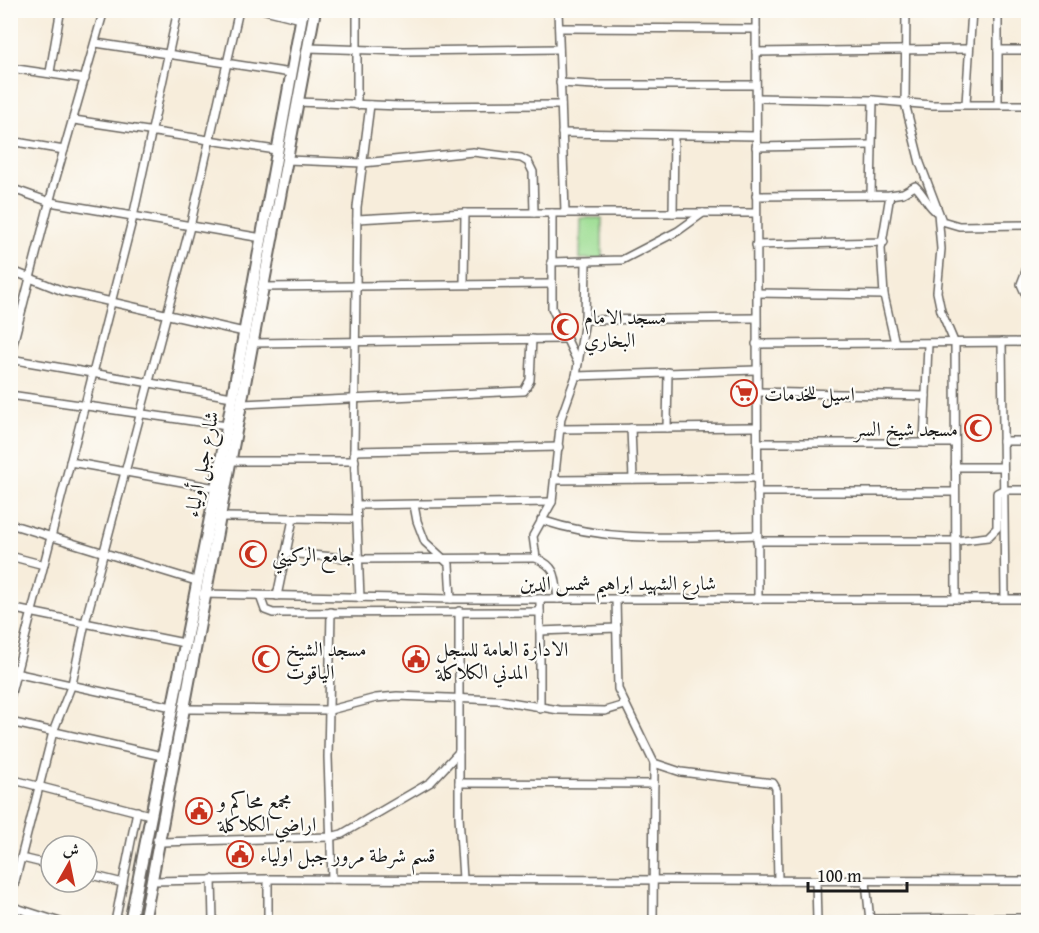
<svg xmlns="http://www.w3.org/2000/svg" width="1039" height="933" font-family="'Gentium Book Plus',Amiri,serif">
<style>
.green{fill:#9ddd93;stroke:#5c7c58;stroke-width:1.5}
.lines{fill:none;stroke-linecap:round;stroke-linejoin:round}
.street-casing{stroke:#69655f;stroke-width:10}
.primary-casing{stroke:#69655f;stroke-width:14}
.street{stroke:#fff;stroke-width:7}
.primary{stroke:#fff;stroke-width:10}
.labels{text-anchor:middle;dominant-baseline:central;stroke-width:4.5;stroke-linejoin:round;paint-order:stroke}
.poi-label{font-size:20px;fill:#1c1c1c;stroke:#fdfcf7;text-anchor:start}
.street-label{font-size:20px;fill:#1c1c1c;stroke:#fdfcf7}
</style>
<rect width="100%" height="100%" fill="#fdfcf7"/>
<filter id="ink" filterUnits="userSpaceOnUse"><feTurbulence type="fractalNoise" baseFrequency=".0167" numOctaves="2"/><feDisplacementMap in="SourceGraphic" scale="12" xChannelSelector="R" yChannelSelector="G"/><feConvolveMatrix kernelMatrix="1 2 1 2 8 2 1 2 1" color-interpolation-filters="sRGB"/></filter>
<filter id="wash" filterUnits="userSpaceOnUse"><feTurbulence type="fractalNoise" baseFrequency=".008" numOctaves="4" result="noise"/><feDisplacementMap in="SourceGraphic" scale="24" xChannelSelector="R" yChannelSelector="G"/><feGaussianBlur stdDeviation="1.35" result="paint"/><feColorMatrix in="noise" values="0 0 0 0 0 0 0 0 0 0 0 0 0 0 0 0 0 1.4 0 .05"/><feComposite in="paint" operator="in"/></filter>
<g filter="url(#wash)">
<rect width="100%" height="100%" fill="#f7eddb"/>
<!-- green -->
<polygon class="green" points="581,218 602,218 602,259 580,259"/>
</g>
<g filter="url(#ink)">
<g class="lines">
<defs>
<g id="street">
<polyline points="265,10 301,19"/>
<polyline points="357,10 357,105"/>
<polyline points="558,10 565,212"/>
<polyline points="756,10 758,598"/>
<polyline points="906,10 905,103 920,163 942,221 959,226 1028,225"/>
<polyline points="559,28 756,29"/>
<polyline points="96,43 291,73"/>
<polyline points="308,48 404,51 559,49"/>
<polyline points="998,50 1028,50"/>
<polyline points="756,52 967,49"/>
<polyline points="10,68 85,79"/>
<polyline points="50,72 60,14 57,10"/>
<polyline points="560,83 595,85"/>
<polyline points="601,85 756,85"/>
<polyline points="756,98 873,100 932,105 1028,105"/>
<polyline points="297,102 400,106 561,105"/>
<polyline points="966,104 972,10"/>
<polyline points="998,104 998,10"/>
<polyline points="74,120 276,150"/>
<polyline points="562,133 756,136"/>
<polyline points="10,141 64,150"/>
<polyline points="756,147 870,145"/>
<polyline points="287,160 363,163 473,152 521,158 528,162 533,172 534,213"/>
<polyline points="10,188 50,202 262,238"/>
<polyline points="871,195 873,100"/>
<polyline points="890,195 881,249 884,295 895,343"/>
<path d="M756 196 890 195 903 193 915 186C925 195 927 206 938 213L941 249 937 292 941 311 955 344 956 597"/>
<polyline points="552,213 552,308 578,363"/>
<polyline points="673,213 674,136"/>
<polyline points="357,219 465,213 756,213"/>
<polyline points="756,245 884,242"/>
<polyline points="1028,247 1026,271 1021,284 1028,300"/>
<polyline points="551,262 622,260 678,231 703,213"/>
<polyline points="10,270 63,291 244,332"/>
<polyline points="464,284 465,213"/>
<polyline points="264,287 550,284"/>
<polyline points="757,293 884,295"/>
<polyline points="585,320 756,318"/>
<polyline points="1002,342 1005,598"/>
<polyline points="254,343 564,339"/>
<polyline points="756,344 1028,342"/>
<polyline points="10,356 53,188 104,10"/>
<polyline points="10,359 232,397"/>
<polyline points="576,376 585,320 586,262"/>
<polyline points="757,392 926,396"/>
<polyline points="10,395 227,426"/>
<polyline points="243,404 524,391 530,380 532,339"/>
<polyline points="631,428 633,479"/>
<polyline points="667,428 668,372"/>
<polyline points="560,429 756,427"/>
<polyline points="1003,441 1028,441"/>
<polyline points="757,443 955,443"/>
<polyline points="924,443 928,344"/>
<polyline points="354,451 559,447"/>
<polyline points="232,461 355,461"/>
<polyline points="70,462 216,488"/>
<polyline points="955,467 1003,467"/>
<polyline points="556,480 757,478"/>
<polyline points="757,492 955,492"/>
<polyline points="356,505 552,502"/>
<polyline points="414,505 417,521 425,542 449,564 451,599"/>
<polyline points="222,517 357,519"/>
<path d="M541 520C613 544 681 537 757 535"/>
<polyline points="10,524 196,581"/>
<polyline points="757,541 955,541 988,537 997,528 997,493 1003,490 1028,490"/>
<polyline points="286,553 358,559 536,558"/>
<polyline points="10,556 44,565"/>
<polyline points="203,594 451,599 1028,599"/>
<polyline points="260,596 265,610 273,613 540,612"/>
<polyline points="277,596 293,519"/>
<polyline points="360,598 354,451 357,207 370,105"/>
<polyline points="540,599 540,709"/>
<path d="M558 599C555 577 558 568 536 558L533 536 552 502 561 418 576 376 756 370"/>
<polyline points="616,599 618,689 654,763 653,922"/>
<polyline points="10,608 184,643"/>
<polyline points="459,611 459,816 463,879"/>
<polyline points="331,612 328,757 332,879"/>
<polyline points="540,631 617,628"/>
<polyline points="10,672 172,707"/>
<polyline points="10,697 133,217 178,10"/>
<polyline points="186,709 330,710 376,698 397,696 498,700 559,710 605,711 625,705"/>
<polyline points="10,722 162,756"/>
<polyline points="654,763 681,772 773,783 776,788 778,880"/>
<polyline points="10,779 150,815"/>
<polyline points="459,783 654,784"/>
<polyline points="157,839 162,842 330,837 342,834 431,782 459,752"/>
<polyline points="22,858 51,865"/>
<polyline points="87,874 123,883"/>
<polyline points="212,879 213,922"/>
<polyline points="268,879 268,922"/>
<polyline points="153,881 268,879 1028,881"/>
<polyline points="816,881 817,922"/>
<polyline points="866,882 870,921"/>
<polyline points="10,901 53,732 72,684 85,623 190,227 239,10"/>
<polyline points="10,906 60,922"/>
<polyline points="869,919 1028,918"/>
<polyline points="115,922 137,811"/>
</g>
<g id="primary">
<polyline points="130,922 216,488 303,10"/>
<polyline points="144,922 315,10"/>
</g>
</defs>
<!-- street casing -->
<use href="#street" class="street-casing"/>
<!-- primary casing -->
<use href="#primary" class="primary-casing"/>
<!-- street -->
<use href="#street" class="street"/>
<!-- primary -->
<use href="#primary" class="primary"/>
</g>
</g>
<!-- icons -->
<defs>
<symbol id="mosque-ring" viewBox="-11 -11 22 22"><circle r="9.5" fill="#fdfcf7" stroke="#c8321e" stroke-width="1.5"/><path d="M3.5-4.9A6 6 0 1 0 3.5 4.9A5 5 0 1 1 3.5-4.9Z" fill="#c8321e"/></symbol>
<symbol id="supermarket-ring" viewBox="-11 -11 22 22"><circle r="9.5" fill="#fdfcf7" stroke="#c8321e" stroke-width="1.5"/><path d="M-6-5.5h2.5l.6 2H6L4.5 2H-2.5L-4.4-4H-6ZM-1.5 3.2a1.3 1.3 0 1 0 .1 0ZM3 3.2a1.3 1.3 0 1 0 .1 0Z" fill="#c8321e"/></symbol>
<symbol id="civic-ring" viewBox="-11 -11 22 22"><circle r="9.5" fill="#fdfcf7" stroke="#c8321e" stroke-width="1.5"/><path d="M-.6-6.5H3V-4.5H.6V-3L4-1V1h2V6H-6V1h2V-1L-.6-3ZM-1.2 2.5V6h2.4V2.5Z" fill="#c8321e"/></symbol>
</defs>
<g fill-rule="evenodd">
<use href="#mosque-ring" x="550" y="312" width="30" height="30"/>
<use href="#supermarket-ring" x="729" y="378" width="30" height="30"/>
<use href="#mosque-ring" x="963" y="413" width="30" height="30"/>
<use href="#mosque-ring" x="238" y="539" width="30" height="30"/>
<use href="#mosque-ring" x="251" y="644" width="30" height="30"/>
<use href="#civic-ring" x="401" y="644" width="30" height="30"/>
<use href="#civic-ring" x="184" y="796" width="30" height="30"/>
<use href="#civic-ring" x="225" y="839" width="30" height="30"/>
</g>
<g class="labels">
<!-- poi labels -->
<g class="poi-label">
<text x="584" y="316">مسجد الامام<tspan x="584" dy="23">البخاري</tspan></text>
<text x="764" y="393">اسيل للخدمات</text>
<text x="958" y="428" text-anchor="end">مسجد شيخ السر</text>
<text x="272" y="554">جامع الركيني</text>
<text x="286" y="648">مسجد الشيخ<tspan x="286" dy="23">الياقوت</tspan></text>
<text x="436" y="648">الادارة العامة للسجل<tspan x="436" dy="23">المدني الكلاكلة</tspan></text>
<text x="218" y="800">مجمع محاكم و<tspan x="218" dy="23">اراضي الكلاكلة</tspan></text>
<text x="260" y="854">قسم شرطة مرور جبل اولياء</text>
</g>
<!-- street labels -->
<g class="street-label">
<text transform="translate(201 464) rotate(-79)">شارع جبل أولياء</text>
<text x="618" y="582">شارع الشهيد ابراهيم شمس الدين</text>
</g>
</g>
<!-- margin -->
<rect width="1039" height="933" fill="none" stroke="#fdfcf7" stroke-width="36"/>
<!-- north arrow -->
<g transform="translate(69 864) rotate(9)"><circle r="28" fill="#fdfcf7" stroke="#a3a29f" stroke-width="1.5"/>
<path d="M0-4.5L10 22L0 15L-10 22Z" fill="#c8321e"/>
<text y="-9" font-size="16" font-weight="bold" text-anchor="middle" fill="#1c1c1c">ش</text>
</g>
<!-- scale -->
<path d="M808 882v9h99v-9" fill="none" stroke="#1c1c1c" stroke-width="3"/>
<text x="817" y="882" font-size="18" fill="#1c1c1c" stroke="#fdfcf7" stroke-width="4.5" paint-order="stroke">100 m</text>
</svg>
